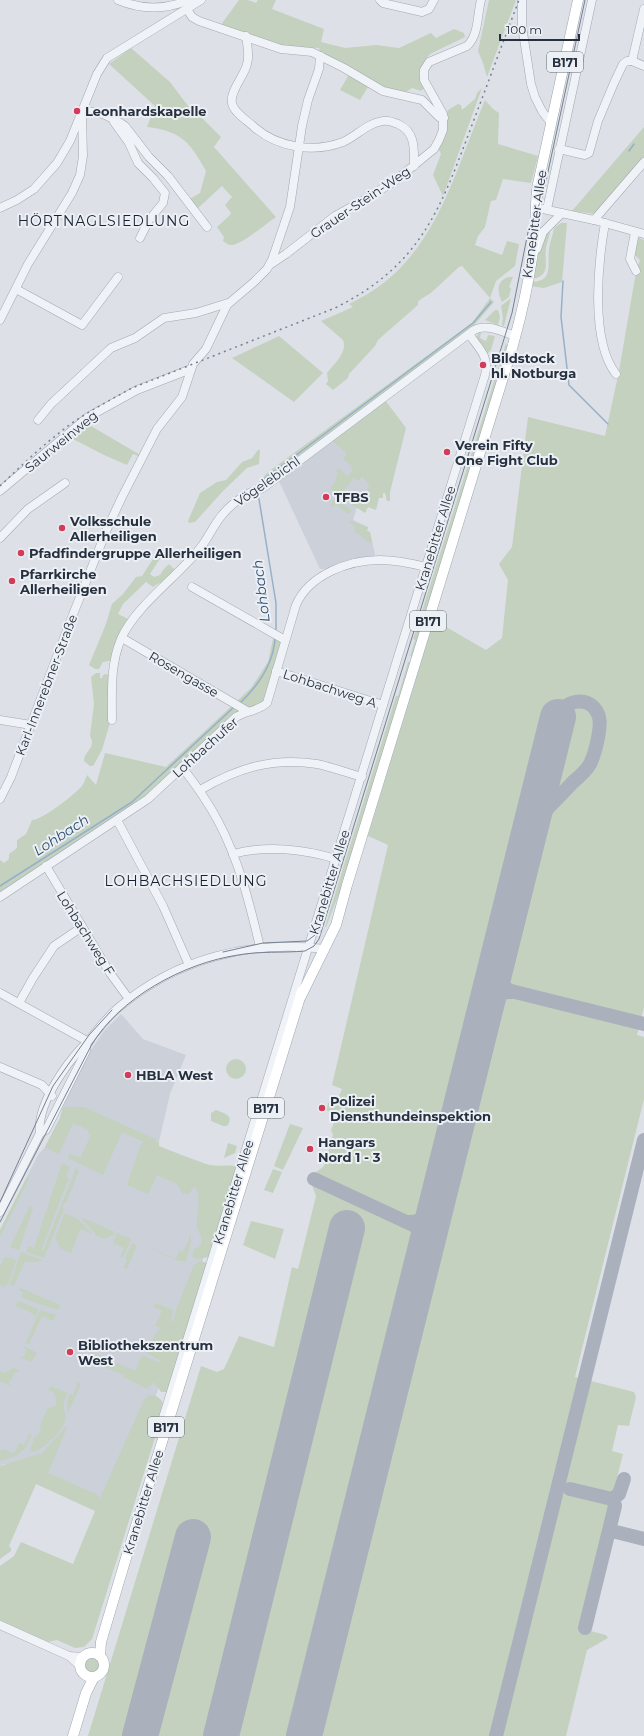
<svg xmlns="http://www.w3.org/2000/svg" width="644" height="1736" font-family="Montserrat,sans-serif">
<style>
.built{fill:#cbd0d9}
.green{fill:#c3d1be;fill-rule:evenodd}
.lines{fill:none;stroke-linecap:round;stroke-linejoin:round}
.stream{stroke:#96b0c9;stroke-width:1.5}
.taxiway{stroke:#aab1bc;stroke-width:14}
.runway{stroke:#aab1bc;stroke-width:36}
.minor-casing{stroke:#a2a8b1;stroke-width:9}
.major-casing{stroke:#9ca6b3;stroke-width:11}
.minor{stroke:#eff2f6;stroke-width:8}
.major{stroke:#fff;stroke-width:10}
.tram{stroke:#768191;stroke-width:1}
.rail{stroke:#768191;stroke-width:1.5;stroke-dasharray:2 4;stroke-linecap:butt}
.poi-dot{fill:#d23c58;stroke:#ecf0f5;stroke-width:1.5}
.labels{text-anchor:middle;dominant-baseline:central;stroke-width:4;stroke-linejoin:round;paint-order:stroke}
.shield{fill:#ecf0f5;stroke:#616a75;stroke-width:1}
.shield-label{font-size:12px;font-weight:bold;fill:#26303e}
.poi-label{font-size:13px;font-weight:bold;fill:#26303e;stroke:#ecf0f5;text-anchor:start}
.street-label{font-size:13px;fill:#26303e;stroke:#ecf0f5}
.neighbourhood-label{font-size:14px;letter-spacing:1px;fill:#18212f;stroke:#ecf0f5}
.water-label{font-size:14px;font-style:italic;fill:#2f5073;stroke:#ecf0f5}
</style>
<rect width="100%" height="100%" fill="#dde1e7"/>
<!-- built -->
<g class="built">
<polygon points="347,430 371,487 368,495 357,507 353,520 368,527 367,531 370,532 375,554 373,557 354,560 327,569 320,569 278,479"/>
<polygon points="121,1014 143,1039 186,1055 170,1094 158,1146 204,1163 203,1260 156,1395 103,1508 4,1464 0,1466 0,1230 38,1155 45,1147 60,1118 63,1107 89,1053 104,1031"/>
</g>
<!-- green -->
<g class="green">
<polygon points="239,0 248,0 256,3 258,0 276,0 272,9 324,29 321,42 345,48 376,45 399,48 431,33 436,38 454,29 464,33 465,37 430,54 425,60 426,62 422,66 419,74 425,88 421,91 412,88 403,94 385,89 371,82 360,100 340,90 351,71 320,53 319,48 284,47 220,26"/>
<polygon points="489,0 516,0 487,77 483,63 478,51"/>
<path d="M131 48 170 82 197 118 201 117 221 137 214 147 276 217C267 223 241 245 232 245 228 245 226 243 223 241L224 237 217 227 230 215 231 213 225 205 232 197 222 186 197 209 188 200 200 193 206 171C190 142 181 131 147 127L155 106 109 64Z"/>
<polygon points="482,88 443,196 433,175 441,154 438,148 448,110 458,104 461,105 462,110 475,99 477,93"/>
<path d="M485 100 493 109 499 113 498 144 538 156 531 183 503 179 496 200 491 201 485 227 478 236 475 245 502 255 507 241 519 244 515 266 496 281 490 298 494 302 470 330 284 467 257 489 259 482 268 472 473 322 490 298 462 266 459 267C450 275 442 283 433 291 428 296 422 297 418 302V305L378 340 375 346 349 374 348 378 333 390 326 384 328 381 327 373C334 364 348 352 343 340L321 321 353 307 349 304C434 265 452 178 485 100Z"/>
<polygon points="644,127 644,161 596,214 572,211"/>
<path d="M561 223H567L562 282 544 288 530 286 531 282C554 282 547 265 549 249 550 242 553 235 554 228Z"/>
<path d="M550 229C550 236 547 242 546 248 544 263 552 276 531 279L541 242Z"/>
<polygon points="636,237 644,240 644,1007 637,1035 644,1037 644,1099 575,1377 634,1392 636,1397 629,1426 618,1425 612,1451 623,1454 579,1628 606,1635 608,1638 587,1650 566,1736 88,1736 201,1366 217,1372 224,1369 239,1336 274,1347 292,1267 298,1269 316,1196 312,1185 314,1179 315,1173 324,1166 333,1135 331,1130 337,1115 326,1110 329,1101 332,1102 333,1100 337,1101 342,1089 332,1085 388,845 368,836 434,620 486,650 502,638 508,580 499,564 512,547 528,417 605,436 619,371 636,272 640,260 633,253"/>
<path d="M509 277H513L509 287 511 288 509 297 502 302C497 293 496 280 509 277Z"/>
<polygon points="511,298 504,326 502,325 503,318 501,306"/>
<polygon points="495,310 498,310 500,317 498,325 485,320"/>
<polygon points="479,333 481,333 480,338 486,341 488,335 495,336 491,350 487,354 476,337"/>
<polygon points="279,336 323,373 294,402 232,358"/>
<polygon points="506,343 508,350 344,881 326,927 325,927 396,696 398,696 408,662 410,662 412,657 410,656 415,640 413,639 419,621"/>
<path d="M385 400 406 428 390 492V501H387L385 493H383V498H379L376 510 368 507 365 513 337 495 330 488 336 482 335 481 338 473 336 472 338 468 348 476 353 470 351 468 352 466 343 459 347 453 331 440ZM362 476 369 485C369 498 357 508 345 499L349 493 344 490 353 478 358 481Z"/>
<polygon points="84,422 142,456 141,457 133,454 127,465 104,455 69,437"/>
<polygon points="258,450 260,450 259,464 247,468 223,491 195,522 189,523 188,521 200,493 217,482 226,480 242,462 252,458"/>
<polygon points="334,499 352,510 349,514 335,504 332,508 330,506"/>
<polygon points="350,521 368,527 367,531 370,532 372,542 370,543 354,531 356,527 349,522"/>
<polygon points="157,553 161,557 150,574 154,577 160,575 163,570 169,564 177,572 164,586 159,583 153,587 146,582 123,604 118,614 132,621 114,660 103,662 99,669 95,669 89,665 106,624 112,604 123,594 136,577 142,576"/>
<path d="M280 632V637L285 640 267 703 247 711 148 799 0 897V860L4 863 9 859V854L17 848V840L26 834 32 820C42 820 74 795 81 787 84 784 85 779 87 775L96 785 105 753 166 767 251 688 268 662 274 634Z"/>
<path d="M96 673H100V678H102L103 675 106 674 112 676V720L109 726 102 750 93 766H90L84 761C84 750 97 749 90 736L94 704 91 677Z"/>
<circle cx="236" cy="1069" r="10"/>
<path d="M63 1107H84L157 1140 156 1142H159V1146C176 1153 192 1161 210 1165 220 1167 228 1164 238 1167L210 1257 196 1259 192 1257 194 1248H198C207 1240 198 1235 197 1226 196 1213 202 1201 196 1188L193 1187 189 1194H183L177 1184 157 1175 148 1194 127 1185 141 1144 144 1142 122 1132 103 1175 68 1158 69 1154 80 1158 91 1135 88 1133 89 1130 73 1123 59 1154 45 1147 60 1118Z"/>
<path d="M216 1110C224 1113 235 1116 227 1126H223L211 1121V1113Z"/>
<polygon points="290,1124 303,1128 283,1170 274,1166"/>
<polygon points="228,1143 237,1146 235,1153 224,1158"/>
<polygon points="62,1163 70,1167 66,1176 69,1178 41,1250 43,1251 76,1168 79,1171 66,1203 64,1203 62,1208 64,1209 44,1258 27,1252 28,1246 34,1248"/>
<polygon points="273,1169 282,1172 273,1193 264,1190"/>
<polygon points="27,1177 29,1179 0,1237 0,1230"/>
<polygon points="30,1206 33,1208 19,1250 10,1247"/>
<polygon points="65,1213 79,1220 93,1234 80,1229 71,1253 60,1248 55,1238"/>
<polygon points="80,1217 115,1232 113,1236 110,1235 108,1238 106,1237 105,1239 95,1235 95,1233"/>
<polygon points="251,1221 284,1229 275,1259 243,1245"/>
<polygon points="117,1233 131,1239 123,1258 120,1257 124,1248 113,1243"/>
<polygon points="191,1235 191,1241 186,1262 176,1260 138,1243 176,1259 179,1251 183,1252"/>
<polygon points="132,1243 137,1246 127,1269 123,1268 127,1260 125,1259"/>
<path d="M21 1252 42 1260C37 1264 30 1260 24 1263L14 1285 12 1286 10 1284Z"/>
<polygon points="5,1257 16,1260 8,1285 6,1284 4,1287 0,1285 0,1266"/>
<polygon points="200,1261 207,1263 168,1392 161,1392 154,1382 147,1389 124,1377 124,1375 95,1363 94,1364 89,1362 91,1352 135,1371 142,1355 158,1362 163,1362 147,1353 156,1333 162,1328 155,1326 162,1311 154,1307 155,1303 173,1310 172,1318 167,1323 173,1319 172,1326 176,1310 194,1265"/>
<polygon points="20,1288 60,1305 58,1310 30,1301 21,1297 23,1292 19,1290"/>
<polygon points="18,1301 38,1309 34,1320 34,1314 17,1306 15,1307"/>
<polygon points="40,1310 56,1315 53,1321 42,1316 29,1344 26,1343"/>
<polygon points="24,1346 37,1353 31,1362 20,1357 24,1357 27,1349 23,1348"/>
<polygon points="14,1368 20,1371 14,1373 11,1380 8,1381 11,1386 0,1381 0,1371 5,1373"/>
<polygon points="78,1382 81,1384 68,1413 67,1403 69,1394 73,1395"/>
<path d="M50 1386 67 1393C65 1398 63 1402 64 1408 64 1411 66 1414 66 1417 66 1428 42 1451 32 1452L30 1450 35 1436 38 1435 41 1429 40 1426 47 1409 55 1406 57 1400 54 1393 48 1390Z"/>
<path d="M153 1395C160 1397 163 1401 164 1409L92 1639 84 1647 75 1648 57 1640 48 1642 0 1621V1566L14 1556 21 1542 73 1564 95 1511 36 1484 9 1546 11 1548V1551L0 1559V1466L42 1453 68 1425 48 1473 96 1494 100 1498 145 1398 146 1399 147 1396Z"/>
<path d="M29 1434 32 1435C23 1454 19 1456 0 1461V1451L3 1449 14 1454 19 1443 25 1445Z"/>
<circle cx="92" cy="1665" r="9"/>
</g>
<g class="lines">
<!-- stream -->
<g class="stream">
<polyline points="629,151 634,144"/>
<polyline points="563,281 561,317 569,385 608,424"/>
<polyline points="259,485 264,479 473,323 491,302"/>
<polyline points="258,493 276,603 276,631"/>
<path d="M239 704C257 687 273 665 275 639"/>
<polyline points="0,886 132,802 234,707"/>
</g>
<!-- taxiway -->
<g class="taxiway">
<path d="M529 832 535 822C547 809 560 796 573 782 579 777 586 771 590 764 595 754 603 724 598 714 590 695 564 699 558 717"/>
<path d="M497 964C495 975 500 986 511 991L644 1024"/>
<path d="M485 1011C490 998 498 991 513 992"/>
<polyline points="314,1179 415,1226 424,1237 425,1252"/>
<path d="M409 1222C426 1222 432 1212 438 1198"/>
<polyline points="570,1489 612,1499 619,1494 624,1479"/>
<polyline points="616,1532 644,1539"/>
<polyline points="585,1628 615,1506 614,1502 612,1499"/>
<polyline points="496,1736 644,1140"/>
</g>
<!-- runway -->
<g class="runway">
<polyline points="140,1736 193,1537"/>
<polyline points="221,1736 347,1228"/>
<polyline points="304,1736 558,717"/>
</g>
<defs>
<g id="minor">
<path d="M118 0C142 10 165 10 189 0"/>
<polyline points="380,0 383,3 422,12 429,9 434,0"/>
<polyline points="522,0 522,26 531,84 535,97 542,111 551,123"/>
<polyline points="187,9 192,17 199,21 281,49 312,52 344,68 383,91 422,100 439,117 444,118"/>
<path d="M246 36C247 45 250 55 247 64 245 75 229 92 232 103 233 112 248 121 254 127 278 148 314 153 343 142 357 136 367 123 383 121 388 120 393 122 398 124 416 132 414 150 414 166"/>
<polyline points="632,61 644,66"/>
<polyline points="82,110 103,114 119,122 125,126 149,157 168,176 207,227"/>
<polyline points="114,122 129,143 138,163 153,178 165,193 163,203 149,220 140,238"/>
<polyline points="559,149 585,155 589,153 598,121 614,83 623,64 627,61 632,61 644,9"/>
<polyline points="0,208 17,200 34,189 57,163 70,141 97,74 107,58 201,0"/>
<polyline points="543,209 594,220 644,234"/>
<polyline points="547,209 592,0"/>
<polyline points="594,220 644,162"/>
<path d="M605 223C598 263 590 341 616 374"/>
<polyline points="635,232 630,259 636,271"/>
<polyline points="537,249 543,232 562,213"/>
<path d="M271 264 286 254 335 216 366 199 396 180 434 149 439 140 443 130V114L424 80V70L429 62 467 46C479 35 477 15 481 0"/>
<polyline points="16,289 82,325 118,277"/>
<polyline points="0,320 28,264 72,193 80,175 83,156 82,115"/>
<polyline points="38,420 51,404 111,348 135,338 164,318 196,313 228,303"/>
<polyline points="0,491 88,417 137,390 191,369"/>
<polyline points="0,538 28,509 65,483"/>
<polyline points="192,587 285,640"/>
<polyline points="122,638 247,711"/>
<polyline points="276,671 383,705"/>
<polyline points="0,720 31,725"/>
<path d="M112 720C112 693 110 665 121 639 136 605 178 577 201 547 209 537 214 524 223 514 232 503 249 491 263 488L474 330C487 323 503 332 515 336"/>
<path d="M182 767C196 785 208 802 218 821 239 860 250 905 260 947"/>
<path d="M200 790C238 768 273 757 317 764 332 767 347 773 362 777"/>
<polyline points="0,799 11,777 72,617 107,529 122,497 157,429 182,397 193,364 206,349 227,305 254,282 267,269 272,260 290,207 302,126 308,100 319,69 320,56"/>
<polyline points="117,820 163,906 189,965"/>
<path d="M233 854C266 845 304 849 336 859"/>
<polyline points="46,866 110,973 129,999"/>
<path d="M0 897 148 799 236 717C246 711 258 711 267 703L296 605C309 575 348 560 380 560 395 560 410 563 426 567"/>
<polyline points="0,993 87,1041"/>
<polyline points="19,1003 33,978 54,946 82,927"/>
<polyline points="0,1067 42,1085 52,1096"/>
<path d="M40 1133C37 1111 55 1082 68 1064 74 1056 80 1049 88 1041 98 1030 106 1018 118 1008 177 958 250 940 325 949"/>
<polyline points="0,1212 40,1133 46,1130 86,1051 87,1041"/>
<path d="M158 1434 485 375C490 356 478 348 469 334"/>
<polyline points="0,1625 69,1656 80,1666"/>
<polyline points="69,1656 84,1657"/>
</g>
<g id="major">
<path d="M301 996 336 925 347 885 513 345C523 309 531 272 535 236 536 218 535 201 538 184L578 0"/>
<circle cx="92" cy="1665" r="12"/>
<polyline points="100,1656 101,1642 126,1558 302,991"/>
<polyline points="73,1736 86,1693 94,1677"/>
</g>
</defs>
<!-- minor casing -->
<use href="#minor" class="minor-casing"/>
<!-- major casing -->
<use href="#major" class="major-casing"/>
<!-- minor -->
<use href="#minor" class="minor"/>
<!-- major -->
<use href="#major" class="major"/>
<!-- tram -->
<g class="tram">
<polyline points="223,952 263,943 307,941 315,935 320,928"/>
<polyline points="0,1202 53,1086 89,1035 112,1010"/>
<path d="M0 1222 91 1046C119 998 184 963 238 955 260 951 283 953 305 951L314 946 319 939 512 313 528 232 543 195 585 0"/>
</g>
<!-- rail -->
<path class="rail" d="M0 486C23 464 46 442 72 423 91 410 112 399 132 388L335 308C421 265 440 210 472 125 488 83 503 42 519 0"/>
</g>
<!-- markers -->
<g class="poi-dot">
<circle cx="77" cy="111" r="4"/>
<circle cx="483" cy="365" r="4"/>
<circle cx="447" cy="452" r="4"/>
<circle cx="326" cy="497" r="4"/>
<circle cx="62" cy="528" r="4"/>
<circle cx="21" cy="553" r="4"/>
<circle cx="12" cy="581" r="4"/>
<circle cx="128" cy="1075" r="4"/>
<circle cx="322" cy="1108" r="4"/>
<circle cx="310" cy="1149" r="4"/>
<circle cx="70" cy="1352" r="4"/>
</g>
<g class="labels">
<!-- shield labels -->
<g class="shield">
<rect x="547" y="52" width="36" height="20" rx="3"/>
<rect x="410" y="611" width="36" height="20" rx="3"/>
<rect x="248" y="1098" width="36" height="20" rx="3"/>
<rect x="148" y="1417" width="36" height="20" rx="3"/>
</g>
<g class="shield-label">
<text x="565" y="62">B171</text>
<text x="428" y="621">B171</text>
<text x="266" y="1108">B171</text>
<text x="166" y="1427">B171</text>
</g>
<!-- poi labels -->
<g class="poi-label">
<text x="85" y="111">Leonhardskapelle</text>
<text x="491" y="358">Bildstock<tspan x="491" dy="15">hl. Notburga</tspan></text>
<text x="455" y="445">Verein Fifty<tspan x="455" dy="15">One Fight Club</tspan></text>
<text x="334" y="497">TFBS</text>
<text x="70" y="521">Volksschule<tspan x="70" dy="15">Allerheiligen</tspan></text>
<text x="29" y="553">Pfadfindergruppe Allerheiligen</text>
<text x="20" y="574">Pfarrkirche<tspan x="20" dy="15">Allerheiligen</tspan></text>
<text x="136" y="1075">HBLA West</text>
<text x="330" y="1101">Polizei<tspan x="330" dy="15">Diensthundeinspektion</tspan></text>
<text x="318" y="1142">Hangars<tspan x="318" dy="15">Nord 1 - 3</tspan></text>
<text x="78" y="1345">Bibliothekszentrum<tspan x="78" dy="15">West</tspan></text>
</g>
<!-- street labels -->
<g class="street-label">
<text transform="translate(360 202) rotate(-34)">Grauer-Stein-Weg</text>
<text transform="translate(534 224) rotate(-82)">Kranebitter Allee</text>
<text transform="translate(61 441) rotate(-39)">Saurweinweg</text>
<text transform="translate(267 481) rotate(-35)">Vögelebichl</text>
<text transform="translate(435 538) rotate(-73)">Kranebitter Allee</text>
<text transform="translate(184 674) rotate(30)">Rosengasse</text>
<text transform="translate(46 685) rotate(-69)">Karl-Innerebner-Straße</text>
<text transform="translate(330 688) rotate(18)">Lohbachweg A</text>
<text transform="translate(205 747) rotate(-42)">Lohbachufer</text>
<text transform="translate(329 882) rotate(-73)">Kranebitter Allee</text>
<text transform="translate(86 933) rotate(58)">Lohbachweg F</text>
<text transform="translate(233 1192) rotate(-73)">Kranebitter Allee</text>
<text transform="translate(143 1502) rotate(-73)">Kranebitter Allee</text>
</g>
<!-- neighbourhood labels -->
<g class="neighbourhood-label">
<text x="104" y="221">HÖRTNAGLSIEDLUNG</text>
<text x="186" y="881">LOHBACHSIEDLUNG</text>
</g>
<!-- water labels -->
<g class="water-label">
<text transform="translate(261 591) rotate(-97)">Lohbach</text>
<text transform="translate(61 835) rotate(-33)">Lohbach</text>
</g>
</g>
<!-- scale -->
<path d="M500 34v6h79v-6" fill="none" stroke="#26303e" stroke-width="2"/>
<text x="506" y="34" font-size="12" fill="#26303e" stroke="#ecf0f5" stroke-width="3" paint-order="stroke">100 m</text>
</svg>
